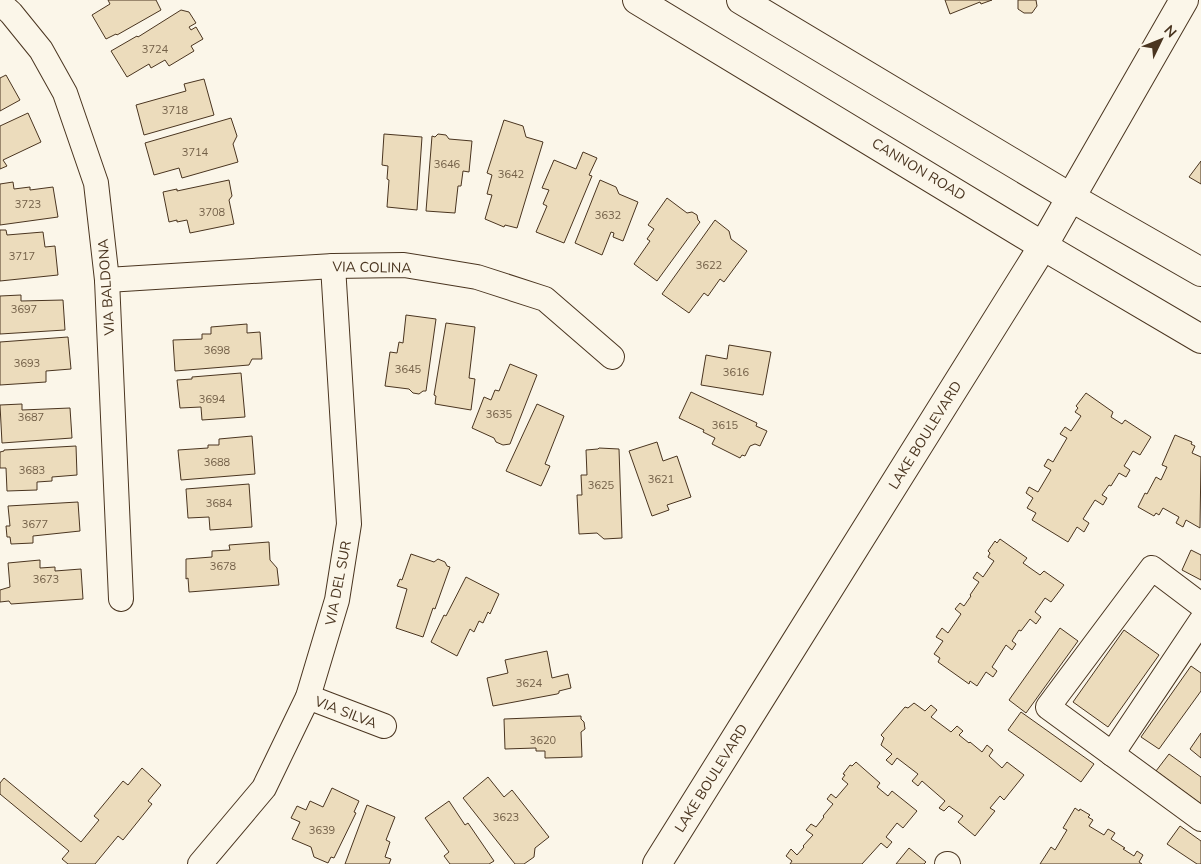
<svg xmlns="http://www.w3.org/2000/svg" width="1201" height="864" font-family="Mulish,sans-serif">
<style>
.building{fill:#ecdcbc;stroke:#4a3520}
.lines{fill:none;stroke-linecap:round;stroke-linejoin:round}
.minor-casing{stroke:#4a3520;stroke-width:26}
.tertiary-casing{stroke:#4a3520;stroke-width:30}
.secondary-casing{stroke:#4a3520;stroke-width:30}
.minor{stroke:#fbf6e9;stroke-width:24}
.tertiary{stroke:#fbf6e9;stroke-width:28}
.secondary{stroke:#fbf6e9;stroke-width:28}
.labels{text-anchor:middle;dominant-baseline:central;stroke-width:4;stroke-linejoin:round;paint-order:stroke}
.number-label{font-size:11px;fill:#725f47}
.street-label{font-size:14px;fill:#4a3520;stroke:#fbf6e9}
</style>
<rect width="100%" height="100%" fill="#fbf6e9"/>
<!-- building -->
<g class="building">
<polygon points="108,0 156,0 161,10 117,35 116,34 106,39 92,15 110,4"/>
<polygon points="945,0 992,0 981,4 980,2 950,14"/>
<polygon points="1018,0 1036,0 1037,6 1032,13 1024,13 1018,9"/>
<polygon points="181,10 189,12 196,23 189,27 191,30 196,27 203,39 191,46 194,51 169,66 165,60 151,68 149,64 127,77 111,51 137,36 138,37"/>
<polygon points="6,75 20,100 0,111 0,78"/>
<polygon points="204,79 214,115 144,135 136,105 186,91 184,84"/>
<polygon points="28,113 41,142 3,160 7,166 0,169 0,126"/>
<polygon points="231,118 237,136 233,144 238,162 182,178 179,168 154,175 145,143"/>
<polygon points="504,120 523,126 526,137 543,142 517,228 505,225 504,227 485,219 492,195 487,194 492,175 487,173"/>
<polygon points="384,134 422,137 417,210 387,207 389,180 387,179 388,166 382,165"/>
<polygon points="438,134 446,135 449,139 472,141 469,172 463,171 461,186 458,186 455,213 426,211 432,136 435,137"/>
<polygon points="583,152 597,158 589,175 592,176 564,243 536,232 547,206 543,204 549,190 542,188 554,160 576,169"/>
<polygon points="1201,161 1201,184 1189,177"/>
<polygon points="229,180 232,196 229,200 234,224 190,233 187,220 177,222 177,220 169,222 163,192 177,189 177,191"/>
<polygon points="600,180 616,187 619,194 638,202 623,241 613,237 614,233 611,232 602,255 575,243"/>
<polygon points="13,182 14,189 30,187 30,190 53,187 58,217 0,225 0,184"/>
<polygon points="667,198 687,213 692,212 697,215 698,220 700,222 657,281 634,264 650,241 647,239 654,229 648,225"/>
<polygon points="715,220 729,231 731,239 747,251 724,282 720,279 708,296 704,293 689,313 662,294"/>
<polygon points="0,230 6,230 7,235 43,232 45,247 55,246 58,275 0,281"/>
<polygon points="21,295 21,301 63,300 65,330 0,334 0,296"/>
<polygon points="406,315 436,319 426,391 423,391 419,394 413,393 409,389 385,386 390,352 397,353 399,342 403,343"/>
<polygon points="446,323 475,327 469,378 475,379 471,410 435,404 436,396 434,395"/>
<polygon points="247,324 247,333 260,332 262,359 252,359 249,365 175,371 173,340 202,339 202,334 211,334 211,327"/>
<polygon points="68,337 71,369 46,371 46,382 0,385 0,342"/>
<polygon points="729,345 771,352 763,395 701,385 706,355 727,359"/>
<polygon points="510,364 537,375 510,444 503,445 496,442 494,438 472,428 484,397 491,400 495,390 499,391"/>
<polygon points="241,373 245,417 202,420 201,407 180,408 177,380 192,379 192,377"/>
<polygon points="691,392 757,423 756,426 767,431 760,446 755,444 750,446 745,456 742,455 740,458 712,444 715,438 703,432 704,430 679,418"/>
<polygon points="1086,393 1113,412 1111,417 1122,424 1125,420 1151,437 1140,455 1133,451 1124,466 1130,470 1126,477 1119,473 1111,486 1109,485 1102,495 1107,498 1103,505 1095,500 1083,519 1089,523 1084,532 1077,527 1068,542 1032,520 1036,513 1027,508 1033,498 1026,493 1029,487 1038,492 1051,470 1044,466 1048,459 1053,462 1067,438 1060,434 1065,427 1071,431 1081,416 1075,412 1078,408 1076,406"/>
<polygon points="22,404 22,410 70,408 72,438 2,443 0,405"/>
<polygon points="537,404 564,416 545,464 550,466 541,486 506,471"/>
<polygon points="1175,435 1192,442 1191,444 1195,446 1192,453 1201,457 1200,528 1186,520 1183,527 1176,523 1179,517 1163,508 1159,515 1156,513 1154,516 1138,507 1145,493 1147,494 1156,477 1161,480 1167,467 1162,465"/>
<polygon points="252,436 255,474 181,480 178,450 208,448 208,445 219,445 219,439"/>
<polygon points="657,442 663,461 677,456 691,497 667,505 669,510 652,516 629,451"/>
<polygon points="76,446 77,475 52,477 52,481 37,482 37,490 7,491 6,468 0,468 0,452 4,451 4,450"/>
<polygon points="599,448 619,449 622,538 604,539 597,533 579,534 577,495 582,495 581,475 587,475 586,450 598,449"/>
<polygon points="249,484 252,527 210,530 209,517 188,518 186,489"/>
<polygon points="78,502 80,531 33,536 33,543 11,544 10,537 7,537 6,526 10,526 8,506"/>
<polygon points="1000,539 1027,558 1023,563 1040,575 1044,571 1064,585 1051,602 1045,598 1035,612 1041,617 1036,624 1030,619 1021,631 1019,630 1012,641 1016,644 1012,650 1006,645 992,667 997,671 993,677 986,672 977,686 970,681 969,684 938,662 940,658 934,654 943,641 936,637 942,628 948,633 961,614 955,609 960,603 964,606 971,596 970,595 979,582 973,578 977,572 983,577 994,561 988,557 990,553 988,551 995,541 997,543"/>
<polygon points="269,542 270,560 277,568 279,585 189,592 188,578 186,579 186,559 212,557 212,551 230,550 229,545"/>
<polygon points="1191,550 1201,555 1201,580 1182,570"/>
<polygon points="411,554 434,562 438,559 445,562 447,566 450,567 435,609 433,608 423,637 396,628 407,589 397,586 400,579 402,580"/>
<polygon points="40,560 40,568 55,567 55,571 81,569 83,599 11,604 9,601 0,602 0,590 10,587 8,563"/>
<polygon points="466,577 499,594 490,614 488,612 483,623 479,621 474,632 470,629 457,656 431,642 444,615 446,616"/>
<polygon points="1060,628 1078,641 1026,713 1009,700"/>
<polygon points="1124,630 1159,655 1108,727 1073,702"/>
<polygon points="547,651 552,678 568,674 571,688 559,691 559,693 557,694 493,706 487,678 508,673 505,660"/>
<polygon points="1191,666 1201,673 1201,691 1159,749 1141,737"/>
<polygon points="914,703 925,711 931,705 937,710 931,717 951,732 957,726 963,731 959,735 969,743 970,742 982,752 987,745 993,750 989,756 1002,768 1007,762 1024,775 1004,800 1000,796 990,808 995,811 975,836 958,822 963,816 949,806 944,811 939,808 945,801 922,781 918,786 912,781 918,774 897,758 892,765 886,760 892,754 881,745 884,738 881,735 905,707 908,708"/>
<polygon points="1021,712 1094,764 1081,782 1008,730"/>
<polygon points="581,716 581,719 584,722 585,729 581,732 582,757 545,758 545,751 536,751 536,748 505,749 504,719"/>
<polygon points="1201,733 1201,758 1190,749"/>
<polygon points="1169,754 1201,777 1201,804 1156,771"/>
<polygon points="856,762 880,783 877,787 888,796 892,791 917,811 903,828 897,823 886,837 892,842 887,848 881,843 862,864 790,864 792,861 786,856 791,849 797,855 804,847 803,846 813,835 806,830 811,824 816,827 824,817 823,816 833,804 827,799 831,794 836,798 848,784 842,779 845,775 843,774 850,765 852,766"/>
<polygon points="142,768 161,785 148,801 152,804 123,840 118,836 95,864 68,864 62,859 69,851 0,794 0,783 4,778 81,842 99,820 94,816 123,781 128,785"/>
<polygon points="488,777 504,797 512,790 549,837 535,848 534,857 524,864 515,864 463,798"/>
<polygon points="332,788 359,801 354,812 356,813 334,858 331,857 328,863 314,857 311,847 292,839 300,822 291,818 297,806 306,810 310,801 323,807"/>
<polygon points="449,801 465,825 468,823 494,861 489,864 450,864 444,856 449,852 425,818"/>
<polygon points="367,805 395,817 386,840 390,842 385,857 391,859 389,864 345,864"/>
<polygon points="1075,808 1079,811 1080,809 1090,815 1088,817 1093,820 1089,826 1104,835 1108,829 1115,833 1111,839 1125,848 1123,849 1134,856 1137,851 1143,855 1139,862 1142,864 1040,864 1051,847 1055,850 1067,830 1063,828"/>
<polygon points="1180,826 1201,841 1201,864 1197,864 1167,844"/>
<polygon points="909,848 926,862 924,864 896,864"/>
</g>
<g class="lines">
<defs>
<g id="minor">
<polyline points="0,3 11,13 41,50 65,93 96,183 107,280 121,599"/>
<polyline points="107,280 333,266 404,265 477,277 545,299 612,357"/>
<polyline points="1201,605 1152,568 1048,707 1201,819"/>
<polyline points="308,697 384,726"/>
<polyline points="1112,754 1201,621"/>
<polyline points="200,864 264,788 308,697 337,600 349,524 333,266"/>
<polyline points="947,864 948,864"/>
</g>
<polyline id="tertiary" points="657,864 1043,246"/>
<g id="secondary">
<polyline points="637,0 1043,246 1201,339"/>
<polyline points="741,0 1070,197 1201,272"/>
<polyline points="1043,246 1184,0"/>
</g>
</defs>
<!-- minor casing -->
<use href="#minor" class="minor-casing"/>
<!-- tertiary casing -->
<use href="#tertiary" class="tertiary-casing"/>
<!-- secondary casing -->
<use href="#secondary" class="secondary-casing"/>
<!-- minor -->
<use href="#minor" class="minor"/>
<!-- tertiary -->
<use href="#tertiary" class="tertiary"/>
<!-- secondary -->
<use href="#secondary" class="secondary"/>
</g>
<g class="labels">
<!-- number labels -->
<g class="number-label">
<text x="155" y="49">3724</text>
<text x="175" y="110">3718</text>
<text x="195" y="152">3714</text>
<text x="447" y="164">3646</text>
<text x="511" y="174">3642</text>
<text x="28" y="204">3723</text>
<text x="212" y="212">3708</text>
<text x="608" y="215">3632</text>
<text x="22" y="256">3717</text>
<text x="709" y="265">3622</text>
<text x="24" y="309">3697</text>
<text x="217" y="350">3698</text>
<text x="27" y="363">3693</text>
<text x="408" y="369">3645</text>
<text x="736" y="372">3616</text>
<text x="212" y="399">3694</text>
<text x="499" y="414">3635</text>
<text x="31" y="417">3687</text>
<text x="725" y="425">3615</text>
<text x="217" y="462">3688</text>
<text x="32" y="470">3683</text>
<text x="661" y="479">3621</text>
<text x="601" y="485">3625</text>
<text x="219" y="503">3684</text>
<text x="35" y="524">3677</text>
<text x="223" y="566">3678</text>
<text x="46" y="579">3673</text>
<text x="529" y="683">3624</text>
<text x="543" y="740">3620</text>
<text x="506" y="817">3623</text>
<text x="322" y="830">3639</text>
</g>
<!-- street labels -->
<g class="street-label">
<text transform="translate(919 169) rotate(31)">CANNON ROAD</text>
<text transform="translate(372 267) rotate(1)">VIA COLINA</text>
<text transform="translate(106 287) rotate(-94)">VIA BALDONA</text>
<text transform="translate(925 435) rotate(-58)">LAKE BOULEVARD</text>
<text transform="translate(338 583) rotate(-79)">VIA DEL SUR</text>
<text transform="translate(346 712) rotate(21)">VIA SILVA</text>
<text transform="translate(711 778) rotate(-58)">LAKE BOULEVARD</text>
</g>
</g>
<!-- north arrow -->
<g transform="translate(1161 40) rotate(47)" stroke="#fbf6e9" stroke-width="4" paint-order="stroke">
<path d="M0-4L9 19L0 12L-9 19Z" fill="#4a3520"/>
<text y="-8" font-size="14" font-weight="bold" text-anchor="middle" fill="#4a3520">N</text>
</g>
</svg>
